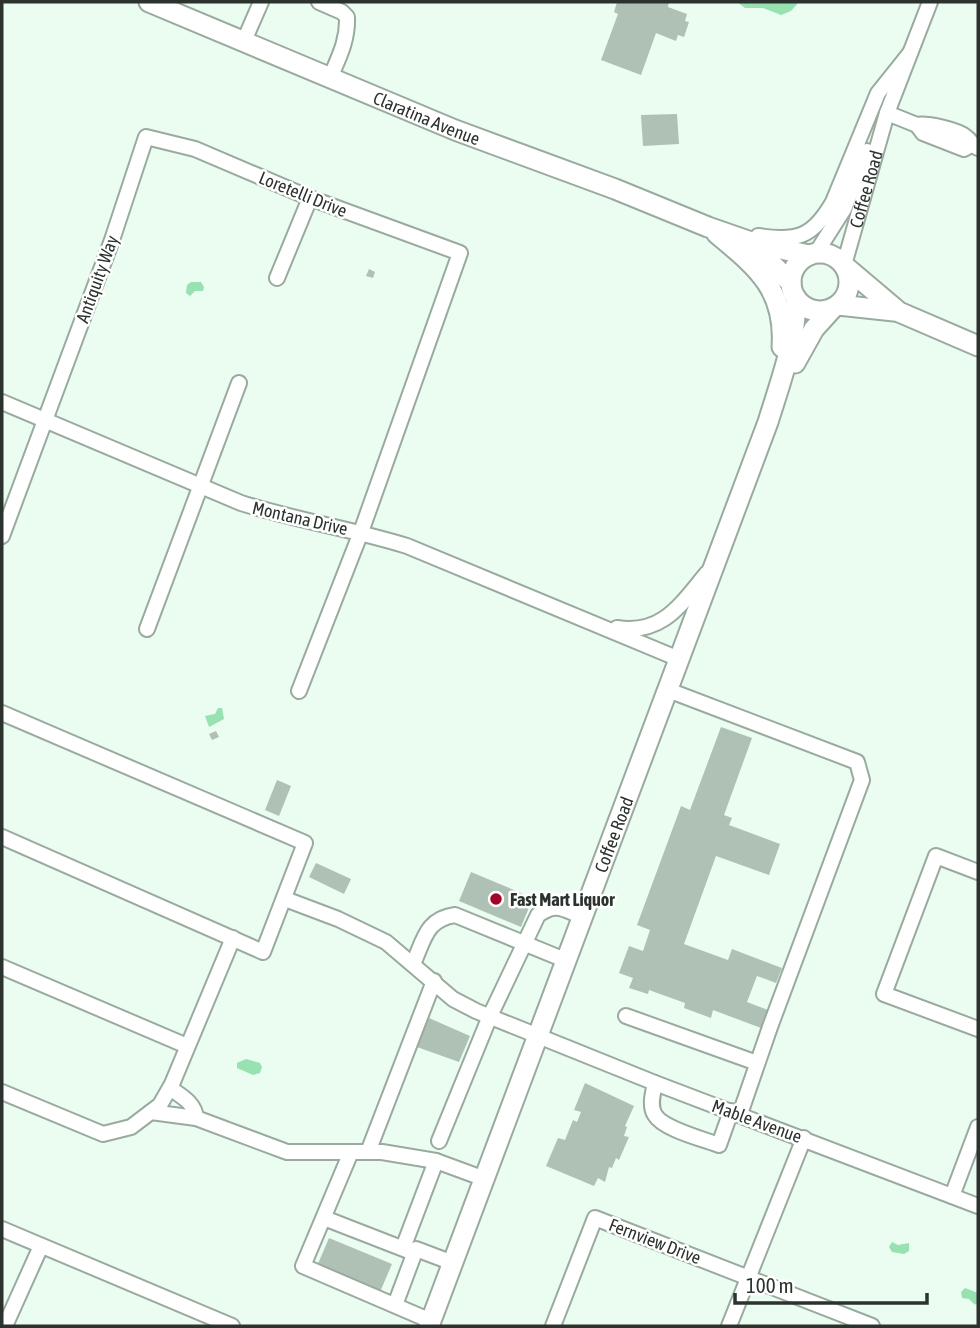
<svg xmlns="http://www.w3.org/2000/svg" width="980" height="1328" font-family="'Asap Condensed',sans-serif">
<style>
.water{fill:#98e1b1}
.building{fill:#afc0b4}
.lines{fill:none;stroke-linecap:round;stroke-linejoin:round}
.minor-casing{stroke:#9aaa9f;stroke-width:18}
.major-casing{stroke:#9aaa9f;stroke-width:23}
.minor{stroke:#fff;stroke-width:14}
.major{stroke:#fff;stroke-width:19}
.poi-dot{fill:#a3042a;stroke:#fff;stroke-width:2.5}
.labels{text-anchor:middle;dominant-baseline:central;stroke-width:5;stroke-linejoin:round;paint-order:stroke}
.street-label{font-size:18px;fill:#2c332e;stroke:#fff}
.poi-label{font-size:18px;font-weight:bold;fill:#2c332e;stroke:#fff;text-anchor:start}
</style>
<rect width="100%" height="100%" fill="#ebfdf0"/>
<!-- water -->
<g class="water">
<polygon points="737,2 799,2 791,11 781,15 763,8 745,8"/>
<polygon points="191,282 201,282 204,287 203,291 195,291 190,296 186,293 187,285"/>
<polygon points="218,708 222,708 224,719 209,727 205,716 215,714"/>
<polygon points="246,1059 260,1063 262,1067 260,1073 253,1075 237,1068 237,1063"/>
<polygon points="892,1242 898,1245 909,1243 909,1251 904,1254 892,1252 889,1247"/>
<polygon points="965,1288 978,1293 978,1305 974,1304 969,1299 962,1298 961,1292"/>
</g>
<!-- building -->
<g class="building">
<polygon points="617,2 669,2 668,7 687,14 685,21 689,22 684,37 678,35 676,41 656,33 641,75 601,60 618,14 614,12"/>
<polygon points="677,114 679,144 643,146 641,115"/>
<polygon points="369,269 375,272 373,278 366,276"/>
<polygon points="721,727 752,738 724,815 732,818 729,825 780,844 769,875 716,856 684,944 728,960 732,949 782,968 776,983 757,976 747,1002 768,1010 761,1028 713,1010 711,1018 684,1008 685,1003 649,990 648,994 629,988 633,978 619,973 629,946 643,951 650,930 637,925 681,806 690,810"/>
<polygon points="216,731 219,737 212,740 209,734"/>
<polygon points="277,780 291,786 279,816 265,810"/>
<polygon points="316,863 351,879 344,894 309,877"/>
<polygon points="471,872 533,898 521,927 459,901"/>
<polygon points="429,1018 470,1036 459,1062 417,1047"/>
<polygon points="585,1083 634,1106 625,1126 627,1127 624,1136 629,1137 619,1160 616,1158 612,1168 609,1167 605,1182 598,1178 594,1186 546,1166 558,1138 565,1140 573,1120 577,1122 581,1112 574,1110"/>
<polygon points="329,1238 392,1264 380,1292 317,1266"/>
</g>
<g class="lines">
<defs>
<g id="minor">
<path d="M319 2 342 12 347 17C348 40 339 57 330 78"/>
<polyline points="244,41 261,2"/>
<polyline points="887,113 917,125 923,133 964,149 971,145"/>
<path d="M917 125C927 123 958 130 966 137 972 141 971 145 978 148"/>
<path d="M758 236C797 242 813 237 833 202L878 93 910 53"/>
<polyline points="816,253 844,209 867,151"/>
<path id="s1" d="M844 265 887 113 930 2"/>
<polyline points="277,278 310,198"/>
<path d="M2 402 241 503C295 520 352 529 407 546L679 659"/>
<polyline points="2,536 112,240 146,137 195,149 310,198 460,253 361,532 299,691"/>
<path d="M617 628C663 635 681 604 707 573"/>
<polyline points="147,629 239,383"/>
<polyline points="668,690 857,762 862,780 770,1027 740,1114"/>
<polyline points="2,713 305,843 263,952 2,837"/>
<polyline points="978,872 936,856 884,994 978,1029"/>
<polyline points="285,899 338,919 386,942 453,999 476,1011 655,1083 978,1206"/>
<path d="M413 964C424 940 426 919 455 915L565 960"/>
<polyline points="2,967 187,1046"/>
<polyline points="626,1016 757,1063"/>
<path d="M655 1083C653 1093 649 1106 655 1115 663 1129 703 1139 719 1145L731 1111"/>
<path d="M170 1088C181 1096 195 1103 196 1118"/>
<polyline points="2,1092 103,1134 131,1127 160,1105 172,1084 233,938"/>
<polyline points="151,1112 196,1118 287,1152 382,1152 436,1161 485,1179"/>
<path d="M439 1141 490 1016 538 915C556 902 563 909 581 916"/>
<polyline points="351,1152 303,1266 431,1321"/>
<polyline points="368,1152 434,981"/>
<polyline points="952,1196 978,1127"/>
<polyline points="324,1218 414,1253"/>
<polyline points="2,1229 232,1326"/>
<polyline points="403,1248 436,1161"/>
<polyline points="395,1305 416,1249 453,1263"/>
<polyline points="5,1326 41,1246"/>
<polyline points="553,1326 595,1218 872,1326"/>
<polyline points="729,1326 804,1138"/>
</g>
<g id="major">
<path id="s2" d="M149 2 455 130 615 189 708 227 757 244 809 255"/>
<path d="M717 234C757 267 786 290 782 347"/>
<polyline points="752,251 774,266 791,283"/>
<circle cx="820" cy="282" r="29"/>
<polyline points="847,268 899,312 978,346"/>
<polyline points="838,305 894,311"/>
<polyline points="795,363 814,329 833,308"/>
<path id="s3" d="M429 1326 768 422C781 380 796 341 796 298"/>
</g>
</defs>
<!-- minor casing -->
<use href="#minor" class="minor-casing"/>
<!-- major casing -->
<use href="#major" class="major-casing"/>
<!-- minor -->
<use href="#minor" class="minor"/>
<!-- major -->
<use href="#major" class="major"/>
</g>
<!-- markers -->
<circle class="poi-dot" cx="496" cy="899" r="7"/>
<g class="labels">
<!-- street labels -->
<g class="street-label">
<text stroke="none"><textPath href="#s2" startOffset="301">Claratina Avenue</textPath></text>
<text stroke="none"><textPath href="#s1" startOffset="79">Coffee Road</textPath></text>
<text transform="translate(303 194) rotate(22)">Loretelli Drive</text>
<text transform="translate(97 279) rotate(-70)">Antiquity Way</text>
<text transform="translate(300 518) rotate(13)">Montana Drive</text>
<text stroke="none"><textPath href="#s3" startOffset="525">Coffee Road</textPath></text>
<text transform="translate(757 1121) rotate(20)">Mable Avenue</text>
<text transform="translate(655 1241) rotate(21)">Fernview Drive</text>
</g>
<!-- poi labels -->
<g class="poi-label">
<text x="510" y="899">Fast Mart Liquor</text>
</g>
</g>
<!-- border -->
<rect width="980" height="1328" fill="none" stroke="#2c332e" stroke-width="7"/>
<!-- scale -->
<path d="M735 1293v10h192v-10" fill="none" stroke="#2c332e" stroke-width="3.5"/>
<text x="746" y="1293" font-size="21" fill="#2c332e" stroke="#ffffff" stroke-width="5" paint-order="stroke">100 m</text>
</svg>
